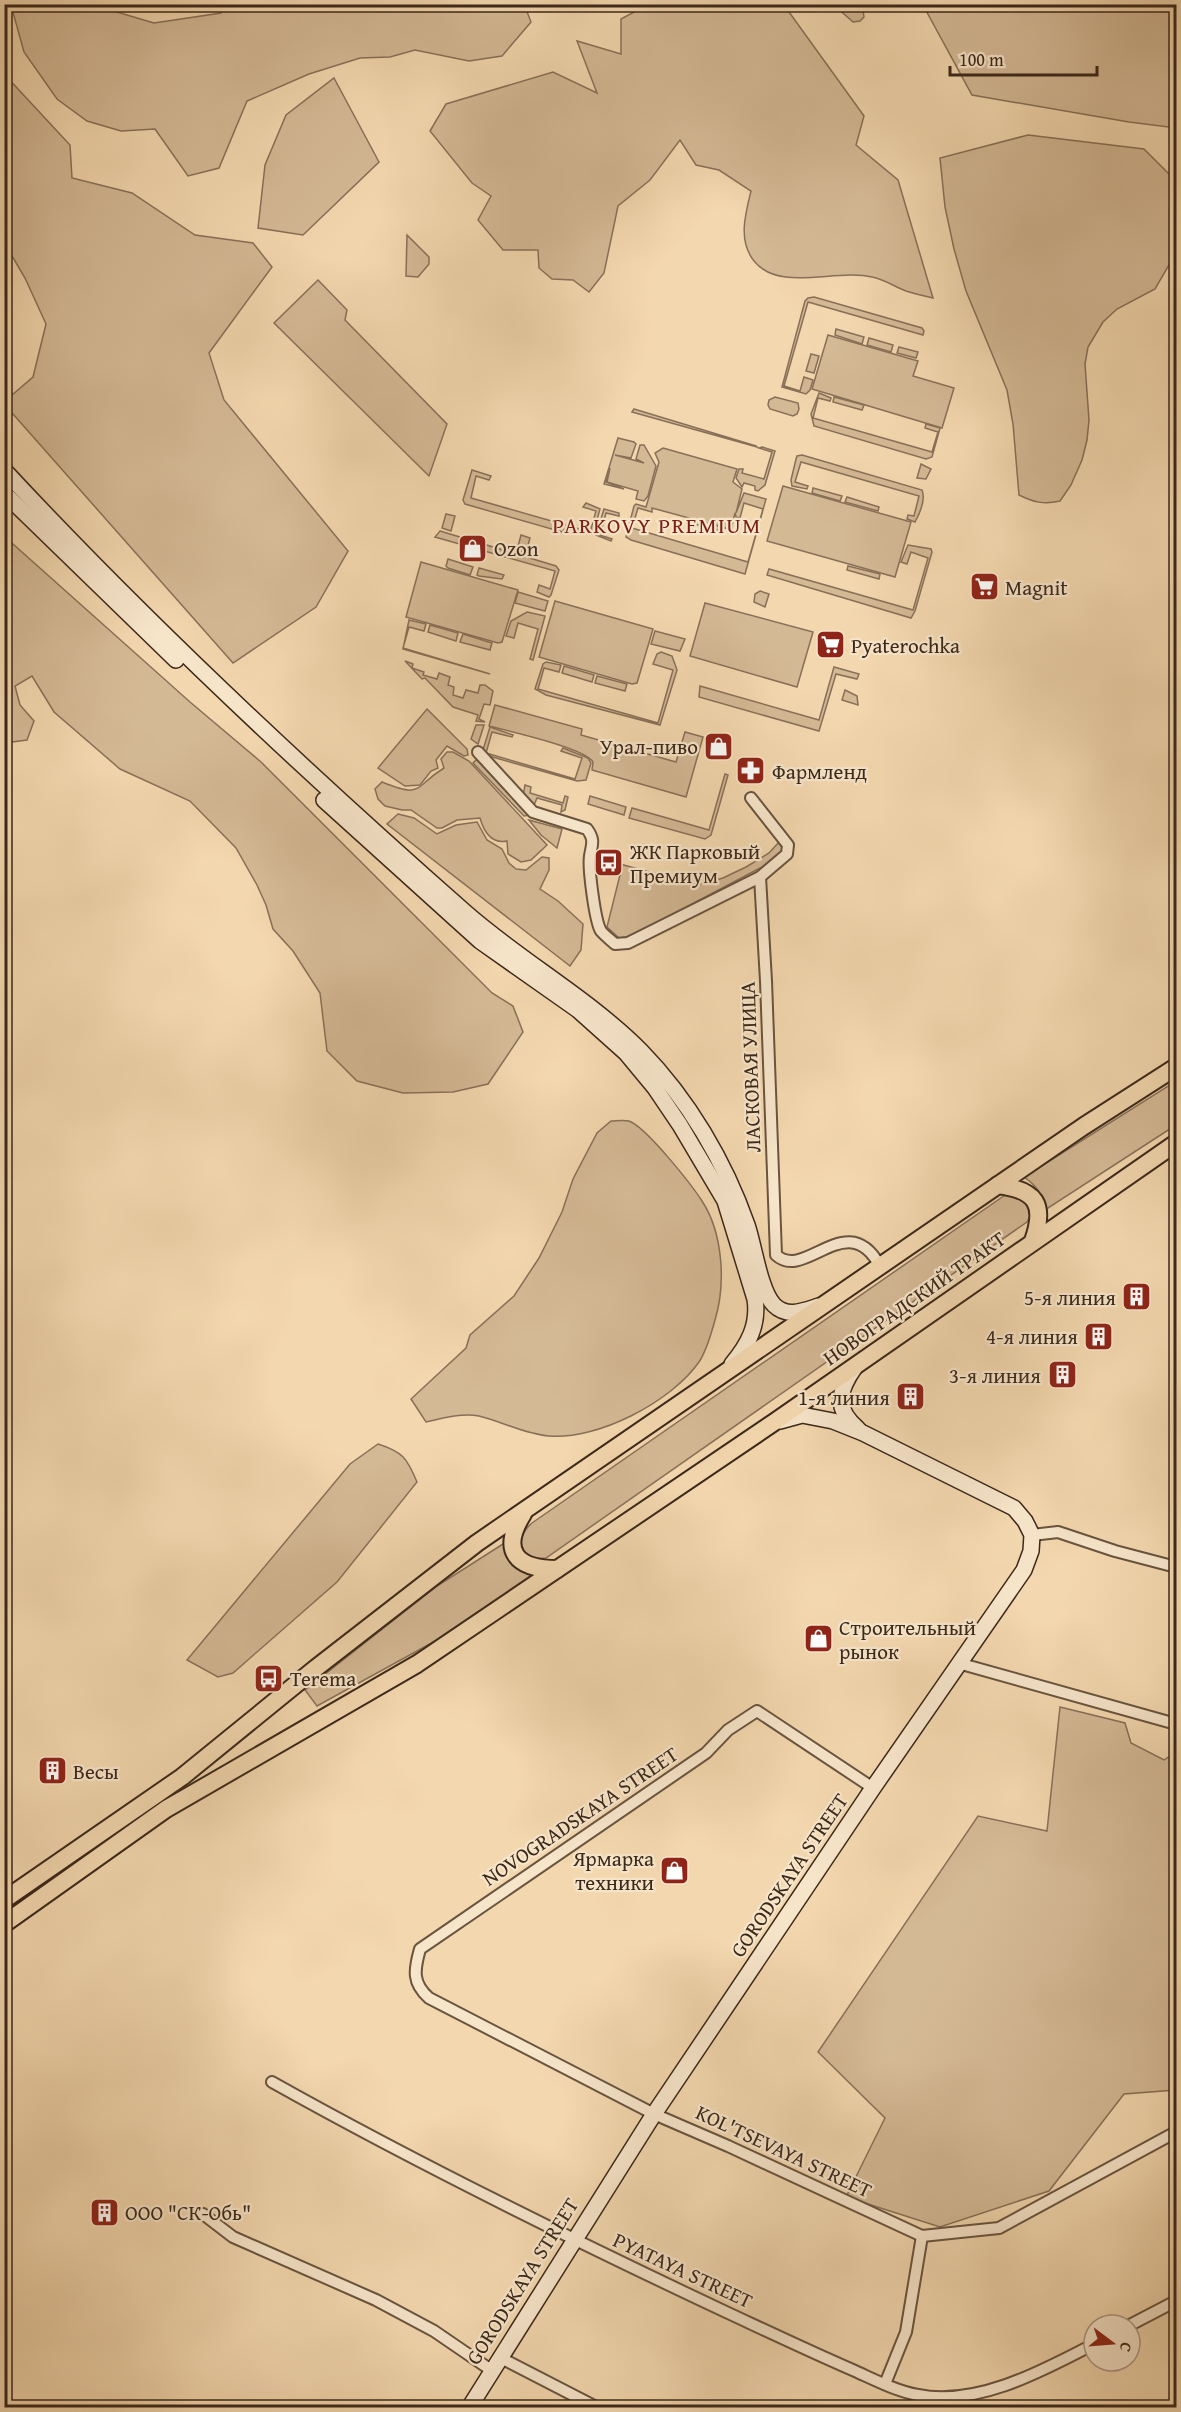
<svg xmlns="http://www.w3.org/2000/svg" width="1181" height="2412" font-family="'Gentium Book Plus',serif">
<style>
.green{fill:#d4b995;stroke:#887058;stroke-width:1.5;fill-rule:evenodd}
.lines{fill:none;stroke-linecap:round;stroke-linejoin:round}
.street-casing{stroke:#69543f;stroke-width:14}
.secondary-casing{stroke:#3b281a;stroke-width:18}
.primary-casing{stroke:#3b281a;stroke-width:20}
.street{stroke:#f7e5ca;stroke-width:10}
.secondary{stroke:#f7e5ca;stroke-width:15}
.primary{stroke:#f3d7ae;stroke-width:16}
.labels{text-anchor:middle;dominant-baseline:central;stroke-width:4.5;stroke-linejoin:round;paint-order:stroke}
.poi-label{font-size:21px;fill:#3b281a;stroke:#f7e5ca;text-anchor:start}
.street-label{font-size:21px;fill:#3b281a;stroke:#f7e5ca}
.neighbourhood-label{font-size:22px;letter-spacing:1.5px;fill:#7a1f14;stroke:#f7e5ca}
</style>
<rect width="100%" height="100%" fill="#f3d7ae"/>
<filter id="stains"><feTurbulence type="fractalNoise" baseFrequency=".00333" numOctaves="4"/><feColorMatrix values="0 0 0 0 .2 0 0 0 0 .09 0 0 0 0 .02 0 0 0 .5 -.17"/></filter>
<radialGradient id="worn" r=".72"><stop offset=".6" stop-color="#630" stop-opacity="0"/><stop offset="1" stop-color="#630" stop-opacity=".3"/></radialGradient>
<!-- green -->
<g class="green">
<polygon points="524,4 531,22 502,56 469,61 415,50 390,57 360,58 309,74 247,101 219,168 188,176 155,129 121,131 87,121 57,99 24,52 11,5 93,5 154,23 221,13 223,5"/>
<path d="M649 4 784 5 864 116 856 145 898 180 933 298C924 296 915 294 906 291 895 287 884 279 872 277 836 268 780 293 754 261 738 241 745 215 751 191L719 170 696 165 680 140 650 180 618 206 604 273 589 292 573 280 552 279 539 268 538 250H503L478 220 491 196 472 183 430 131 446 104 553 72 597 93 577 41 621 54V19Z"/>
<polygon points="834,5 862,5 864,17 860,21 853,22"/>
<polygon points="923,5 1176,5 1176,128 1129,122 972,95"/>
<polygon points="5,75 70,145 72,178 132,193 195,235 253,243 272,267 209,353 224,400 348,551 316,607 233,663 5,405 5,401 33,377 46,324 25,278 5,244"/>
<polygon points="334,78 379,162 303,235 258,228 265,165 286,115"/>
<path d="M1028 135 1144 149 1176 181V253L1155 289 1117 309 1103 322 1088 347 1085 364 1089 420 1087 440 1082 460 1071 485 1060 501C1044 505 1033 502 1019 495L1013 424 1007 390 966 291 954 249 945 207 940 158Z"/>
<polygon points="407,235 429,257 429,264 418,277 406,276"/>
<polygon points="318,280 347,310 345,320 447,424 429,476 274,323"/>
<polygon points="814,297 922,328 924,331 923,335 808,302 784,386 800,391 804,377 813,380 810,390 806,394 782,387 805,301 808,298"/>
<polygon points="836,329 864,337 862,344 835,335"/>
<polygon points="828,335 918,361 913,376 954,388 942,428 812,389"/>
<polygon points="869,338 893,345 891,352 867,345"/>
<polygon points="899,347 918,352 916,358 897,353"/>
<polygon points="811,354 819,356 814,373 806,371"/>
<polygon points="819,393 831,398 830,401 818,398 813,418 932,452 938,432 925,428 926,424 940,428 932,457 926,459 814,426 811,414"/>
<polygon points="775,397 798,403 799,409 797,414 793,416 770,409 768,405 769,400"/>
<polygon points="834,397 864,405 862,410 833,402"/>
<polygon points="634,409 756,446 757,447 632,412"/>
<polygon points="618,438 634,442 636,444 631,458 615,455 644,463 636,459 640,445 644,445 656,466 648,496 644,501 636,499 638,491 607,482 610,468 606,482 624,489 604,484"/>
<polygon points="762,447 775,451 765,485 758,491 755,490 755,486 744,483 742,487 736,478 739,469 743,469 742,473 764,479 772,452 759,448"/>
<path d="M663 448 737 469 733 482 742 489 736 513 744 493 766 499 745 574 631 540 626 537 634 506 636 504 646 507 659 462 655 453ZM744 503 763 509 748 562 632 528 638 508 652 512V508L689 518 688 522 718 531 719 527 716 525 731 530 735 513 736 517 740 518Z"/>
<path d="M802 455 922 490C926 500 920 513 915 522L907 519 908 515 914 516 919 496 801 462 795 482 808 486 807 489 792 486 791 480 796 459 797 456Z"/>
<polygon points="921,464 931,469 926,479 917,478"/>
<polygon points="472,470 491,476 489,480 476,476 471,498 590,532 596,511 583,507 586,503 600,509 593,534 566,528 562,532 465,504 463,500"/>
<polygon points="783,486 911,522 895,577 767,541"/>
<polygon points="813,488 842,496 840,501 812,493"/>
<polygon points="847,497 879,507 878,511 845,502"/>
<polygon points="604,509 619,513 619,516 606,513 600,535 612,539 611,541 596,535"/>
<polygon points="446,514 455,516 451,531 442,528"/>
<polygon points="440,531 556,566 559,570 551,595 549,597 537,592 539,585 550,589 555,571 435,537"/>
<polygon points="521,535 530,538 526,553 517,550"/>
<polygon points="4,536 190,702 261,762 492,993 513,1006 523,1032 488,1084 453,1092 403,1093 357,1081 327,1051 320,993 293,951 273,929 266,905 257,885 236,848 190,801 120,769 54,712 32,676 15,686 20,705 34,721 27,740 5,743"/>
<polygon points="908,545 931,549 932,552 915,611 911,618 767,575 769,569 913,610 928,558 911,552 907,564 901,562"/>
<polygon points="448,559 473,567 470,575 448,568 446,566"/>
<polygon points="421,562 518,590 502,642 498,643 406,617"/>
<polygon points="848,566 880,574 879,579 847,570"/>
<polygon points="479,568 504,575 502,579 479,576 477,575"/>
<polygon points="760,591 769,594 765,607 754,602 755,594"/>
<polygon points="518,592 548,601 545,611 515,603"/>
<polygon points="555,601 653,629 637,683 632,684 539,657"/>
<polygon points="705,603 813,632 797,687 690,656"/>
<polygon points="527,612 545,616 533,660 530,659 538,629 518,623 514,638 506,636 511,621"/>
<polygon points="409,620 426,624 424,631 409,627 403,648 490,674 403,649"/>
<polygon points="430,625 458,633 456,641 428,632"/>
<polygon points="655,631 685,639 680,651 651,644"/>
<polygon points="463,634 492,643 490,650 460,642"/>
<polygon points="661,652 672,656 677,670 660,725 546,695 535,689 543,664 546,662 561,665 559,672 544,668 538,689 658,723 673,670 653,664 657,654"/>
<polygon points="405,661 413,664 412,668 424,672 423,675 437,679 439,673 450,677 448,685 454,687 453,695 463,698 466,690 478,693 480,685 485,685 493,691 490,705 484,704 479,719 485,722 476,721 478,715 453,707 425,678 422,679"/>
<polygon points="564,666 594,675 592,682 562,673"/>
<polygon points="834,667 859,674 857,679 836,674 819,731 699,697 700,686 819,720"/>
<polygon points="597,676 627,684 625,691 595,683"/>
<polygon points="845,690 857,696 858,705 842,700"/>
<path d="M495 705 582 729 581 735 676 762 685 732 703 737 686 797 592 770 593 762C585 748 508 731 489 726Z"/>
<polygon points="427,709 467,749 468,755 464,756 447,746 436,760 438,768 431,771 420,785 405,786 378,768"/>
<polygon points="476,725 484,725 478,744 471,739"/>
<polygon points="490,727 513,735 512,737 492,732 486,753 575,779 582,758 561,751 563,748 588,758 591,763 586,780 577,781 485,755 483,750"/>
<path d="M447 752H453L469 761 547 845 531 860 521 862 508 854 507 841C492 844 484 832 480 818L457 820 442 828H437L411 810H402L385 806 378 799 375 789 382 782C424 799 413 787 444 768L441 759Z"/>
<polygon points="477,759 530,815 524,816 473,763"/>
<polygon points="725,774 728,775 711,835 705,839 629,818 632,808 709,830"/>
<polygon points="525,785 531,787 530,793 563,803 565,796 568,797 565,810 561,812 562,805 537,798 534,805 523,796"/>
<polygon points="590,796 626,807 624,815 588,804"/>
<polygon points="398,814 414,818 437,834 456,825 477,822 487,840 502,849 509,863 516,869 526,870 542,857 549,858 549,870 540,889 558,901 583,924 581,950 570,966 387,824"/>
<polygon points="529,820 562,829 557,848 541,835"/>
<polygon points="779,842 783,850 777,859 630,937 619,938 607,927 620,875 620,864 697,885 723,878 746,867 769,853"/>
<path d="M1176 1081V1125L1045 1210C1043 1194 1037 1186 1024 1177Z"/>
<path d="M611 1121C616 1121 624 1120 629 1121 646 1127 691 1184 702 1201 723 1233 726 1284 715 1320 711 1334 707 1350 699 1362 671 1402 598 1440 549 1436 525 1434 503 1422 479 1416 461 1413 443 1418 426 1422L411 1399 466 1348 470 1335 514 1296 539 1258 562 1212 573 1179 597 1133Z"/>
<path d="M1008 1193 1029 1202 1031 1214 1027 1222 546 1558 533 1559C517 1549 518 1535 532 1523Z"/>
<path d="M378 1444C403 1452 407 1458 417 1482L337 1582 233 1673 218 1677 187 1660 350 1464Z"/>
<path d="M503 1544C509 1561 515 1568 532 1575L437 1640 317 1706 305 1690 437 1586Z"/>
<polygon points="1060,1707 1125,1723 1131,1743 1164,1760 1176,1752 1176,2003 1170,2035 1176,2036 1176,2090 1124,2094 1049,2191 940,2227 846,2197 885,2118 818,2052 978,1816 1047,1831"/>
</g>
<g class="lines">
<defs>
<g id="street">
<path d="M478 752 533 812 587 829C595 840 592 844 590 856 588 867 595 922 601 931 605 936 611 940 615 944L628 943 760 877 787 854 788 845 751 798"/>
<path d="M760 877 766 981 776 1255C805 1282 847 1206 880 1266"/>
<polyline points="1032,1535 1058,1532 1115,1551 1176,1567"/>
<polyline points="958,1663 1176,1724"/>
<path d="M873 1788 757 1711 728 1730 706 1753 420 1949C414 1970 412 1983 429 1998L654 2114 728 2146 922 2236 999 2228 1176 2132"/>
<path d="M272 2082C420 2165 573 2240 726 2312 769 2332 811 2352 855 2371 875 2380 896 2391 918 2395 977 2407 1044 2370 1094 2344"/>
<polyline points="203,2214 233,2237 376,2300 434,2331 491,2370"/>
<polyline points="1130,2325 1176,2301"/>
<polyline points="499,2357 598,2408"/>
<polyline points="885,2384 906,2332 922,2236"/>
</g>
<g id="secondary">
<path d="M4 470C149 626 306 772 466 913 522 962 588 998 641 1051 688 1099 725 1162 747 1225 754 1245 760 1291 774 1305 787 1318 803 1311 819 1306"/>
<polyline points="4,493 176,660"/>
<path d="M324 800 480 941 578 1010 626 1053 655 1088 680 1125 725 1201 755 1299C759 1325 748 1345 732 1364"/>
<path d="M855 1367C838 1391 834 1409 858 1429"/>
<polyline points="469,2408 654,2114 873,1788 1024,1570 1031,1551 1032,1535 1025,1521 1014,1508 863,1433 833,1421 802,1415 780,1421"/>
</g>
<g id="primary">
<path d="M998 1185C1036 1190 1046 1204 1033 1241"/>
<path d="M523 1514C500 1551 516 1569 557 1569"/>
<polyline points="4,1900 182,1777 316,1668 477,1543 1084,1126 1176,1067"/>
<polyline points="4,1924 166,1809 417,1664 773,1423 1176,1143"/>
</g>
</defs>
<!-- street casing -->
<use href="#street" class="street-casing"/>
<!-- secondary casing -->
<use href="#secondary" class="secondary-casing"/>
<!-- primary casing -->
<use href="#primary" class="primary-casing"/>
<!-- street -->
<use href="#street" class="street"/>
<!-- secondary -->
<use href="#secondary" class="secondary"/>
<!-- primary -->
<use href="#primary" class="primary"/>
</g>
<!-- icons -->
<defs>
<symbol id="shop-square" viewBox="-11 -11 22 22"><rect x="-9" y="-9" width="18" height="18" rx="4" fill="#8f2418" stroke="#f7e5ca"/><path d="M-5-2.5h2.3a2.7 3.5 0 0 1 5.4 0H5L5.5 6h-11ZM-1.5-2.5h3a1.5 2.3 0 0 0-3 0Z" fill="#fff"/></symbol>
<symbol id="supermarket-square" viewBox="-11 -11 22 22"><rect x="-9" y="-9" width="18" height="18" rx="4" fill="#8f2418" stroke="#f7e5ca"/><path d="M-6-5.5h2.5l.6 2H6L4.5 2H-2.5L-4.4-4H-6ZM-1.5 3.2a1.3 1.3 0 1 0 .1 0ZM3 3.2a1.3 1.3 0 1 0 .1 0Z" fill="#fff"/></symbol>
<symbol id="pharmacy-square" viewBox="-11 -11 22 22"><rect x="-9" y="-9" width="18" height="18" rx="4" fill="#8f2418" stroke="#f7e5ca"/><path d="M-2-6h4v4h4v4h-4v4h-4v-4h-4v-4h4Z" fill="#fff"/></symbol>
<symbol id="bus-square" viewBox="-11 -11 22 22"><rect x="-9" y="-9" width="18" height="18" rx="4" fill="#8f2418" stroke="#f7e5ca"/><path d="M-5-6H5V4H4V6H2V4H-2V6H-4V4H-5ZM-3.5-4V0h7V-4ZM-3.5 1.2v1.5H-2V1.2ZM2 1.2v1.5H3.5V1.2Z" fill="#fff"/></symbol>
<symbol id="building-square" viewBox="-11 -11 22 22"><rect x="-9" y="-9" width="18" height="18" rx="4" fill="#8f2418" stroke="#f7e5ca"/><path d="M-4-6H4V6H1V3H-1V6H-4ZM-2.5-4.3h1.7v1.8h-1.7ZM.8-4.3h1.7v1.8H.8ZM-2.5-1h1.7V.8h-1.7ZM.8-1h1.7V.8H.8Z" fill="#fff"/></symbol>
</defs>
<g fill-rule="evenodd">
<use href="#shop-square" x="456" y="532" width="33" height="33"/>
<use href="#supermarket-square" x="968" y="570" width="33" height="33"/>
<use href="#supermarket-square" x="814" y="628" width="33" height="33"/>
<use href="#shop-square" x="702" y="730" width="33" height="33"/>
<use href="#pharmacy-square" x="734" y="754" width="33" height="33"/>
<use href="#bus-square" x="592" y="846" width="33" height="33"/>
<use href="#building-square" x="1120" y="1280" width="33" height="33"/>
<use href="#building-square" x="1082" y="1320" width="33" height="33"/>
<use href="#building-square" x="1046" y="1358" width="33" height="33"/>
<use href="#building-square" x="894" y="1380" width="33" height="33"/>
<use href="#shop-square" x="802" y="1622" width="33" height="33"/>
<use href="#bus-square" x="252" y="1662" width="33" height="33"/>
<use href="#building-square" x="36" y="1754" width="33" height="33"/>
<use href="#shop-square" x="658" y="1854" width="33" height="33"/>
<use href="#building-square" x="88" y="2196" width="33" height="33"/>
</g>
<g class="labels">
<!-- poi labels -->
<g class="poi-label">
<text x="494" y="548">Ozon</text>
<text x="1005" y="587">Magnit</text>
<text x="851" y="645">Pyaterochka</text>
<text x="698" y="746" text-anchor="end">Урал-пиво</text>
<text x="772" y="771">Фармленд</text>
<text x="630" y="851">ЖК Парковый<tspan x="630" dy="24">Премиум</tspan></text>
<text x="1116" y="1297" text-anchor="end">5-я линия</text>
<text x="1078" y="1336" text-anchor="end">4-я линия</text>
<text x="1041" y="1375" text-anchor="end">3-я линия</text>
<text x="890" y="1397" text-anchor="end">1-я линия</text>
<text x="839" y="1627">Строительный<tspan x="839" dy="24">рынок</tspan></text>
<text x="290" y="1678">Terema</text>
<text x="73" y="1771">Весы</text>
<text x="654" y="1858" text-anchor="end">Ярмарка<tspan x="654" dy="24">техники</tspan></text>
<text x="125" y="2212">ООО "СК-Обь"</text>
</g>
<!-- street labels -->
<g class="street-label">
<text transform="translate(750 1067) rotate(-92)">ЛАСКОВАЯ УЛИЦА</text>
<text transform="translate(914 1298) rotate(-35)">НОВОГРАДСКИЙ ТРАКТ</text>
<text transform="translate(580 1816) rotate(-34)">NOVOGRADSKAYA STREET</text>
<text transform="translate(789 1875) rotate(-56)">GORODSKAYA STREET</text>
<text transform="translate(784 2151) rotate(25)">KOL'TSEVAYA STREET</text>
<text transform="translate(683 2270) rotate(25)">PYATAYA STREET</text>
<text transform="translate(522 2281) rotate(-58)">GORODSKAYA STREET</text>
</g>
<!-- neighbourhood labels -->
<g class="neighbourhood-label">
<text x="657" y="525">PARKOVY PREMIUM</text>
</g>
</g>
<!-- margin -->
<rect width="1181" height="2412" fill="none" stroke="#f3d7ae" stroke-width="24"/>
<rect x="6" y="6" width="1169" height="2400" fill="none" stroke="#3b281a" stroke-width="3"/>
<rect x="12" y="12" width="1157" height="2388" fill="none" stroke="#3b281a" stroke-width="1.5"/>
<!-- north arrow -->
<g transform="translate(1112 2343) rotate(106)"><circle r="28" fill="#f7e5ca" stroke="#ac9984" stroke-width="1.5"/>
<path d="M0-4.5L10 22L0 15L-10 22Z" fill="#8f2418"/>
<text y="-9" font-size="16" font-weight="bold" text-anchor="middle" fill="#3b281a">С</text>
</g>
<!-- scale -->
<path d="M950 66v9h147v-9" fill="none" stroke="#3b281a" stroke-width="3"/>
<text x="959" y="66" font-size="18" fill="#3b281a" stroke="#f7e5ca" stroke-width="4.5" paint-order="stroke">100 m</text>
<rect width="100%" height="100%" filter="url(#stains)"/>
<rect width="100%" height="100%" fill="url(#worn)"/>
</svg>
